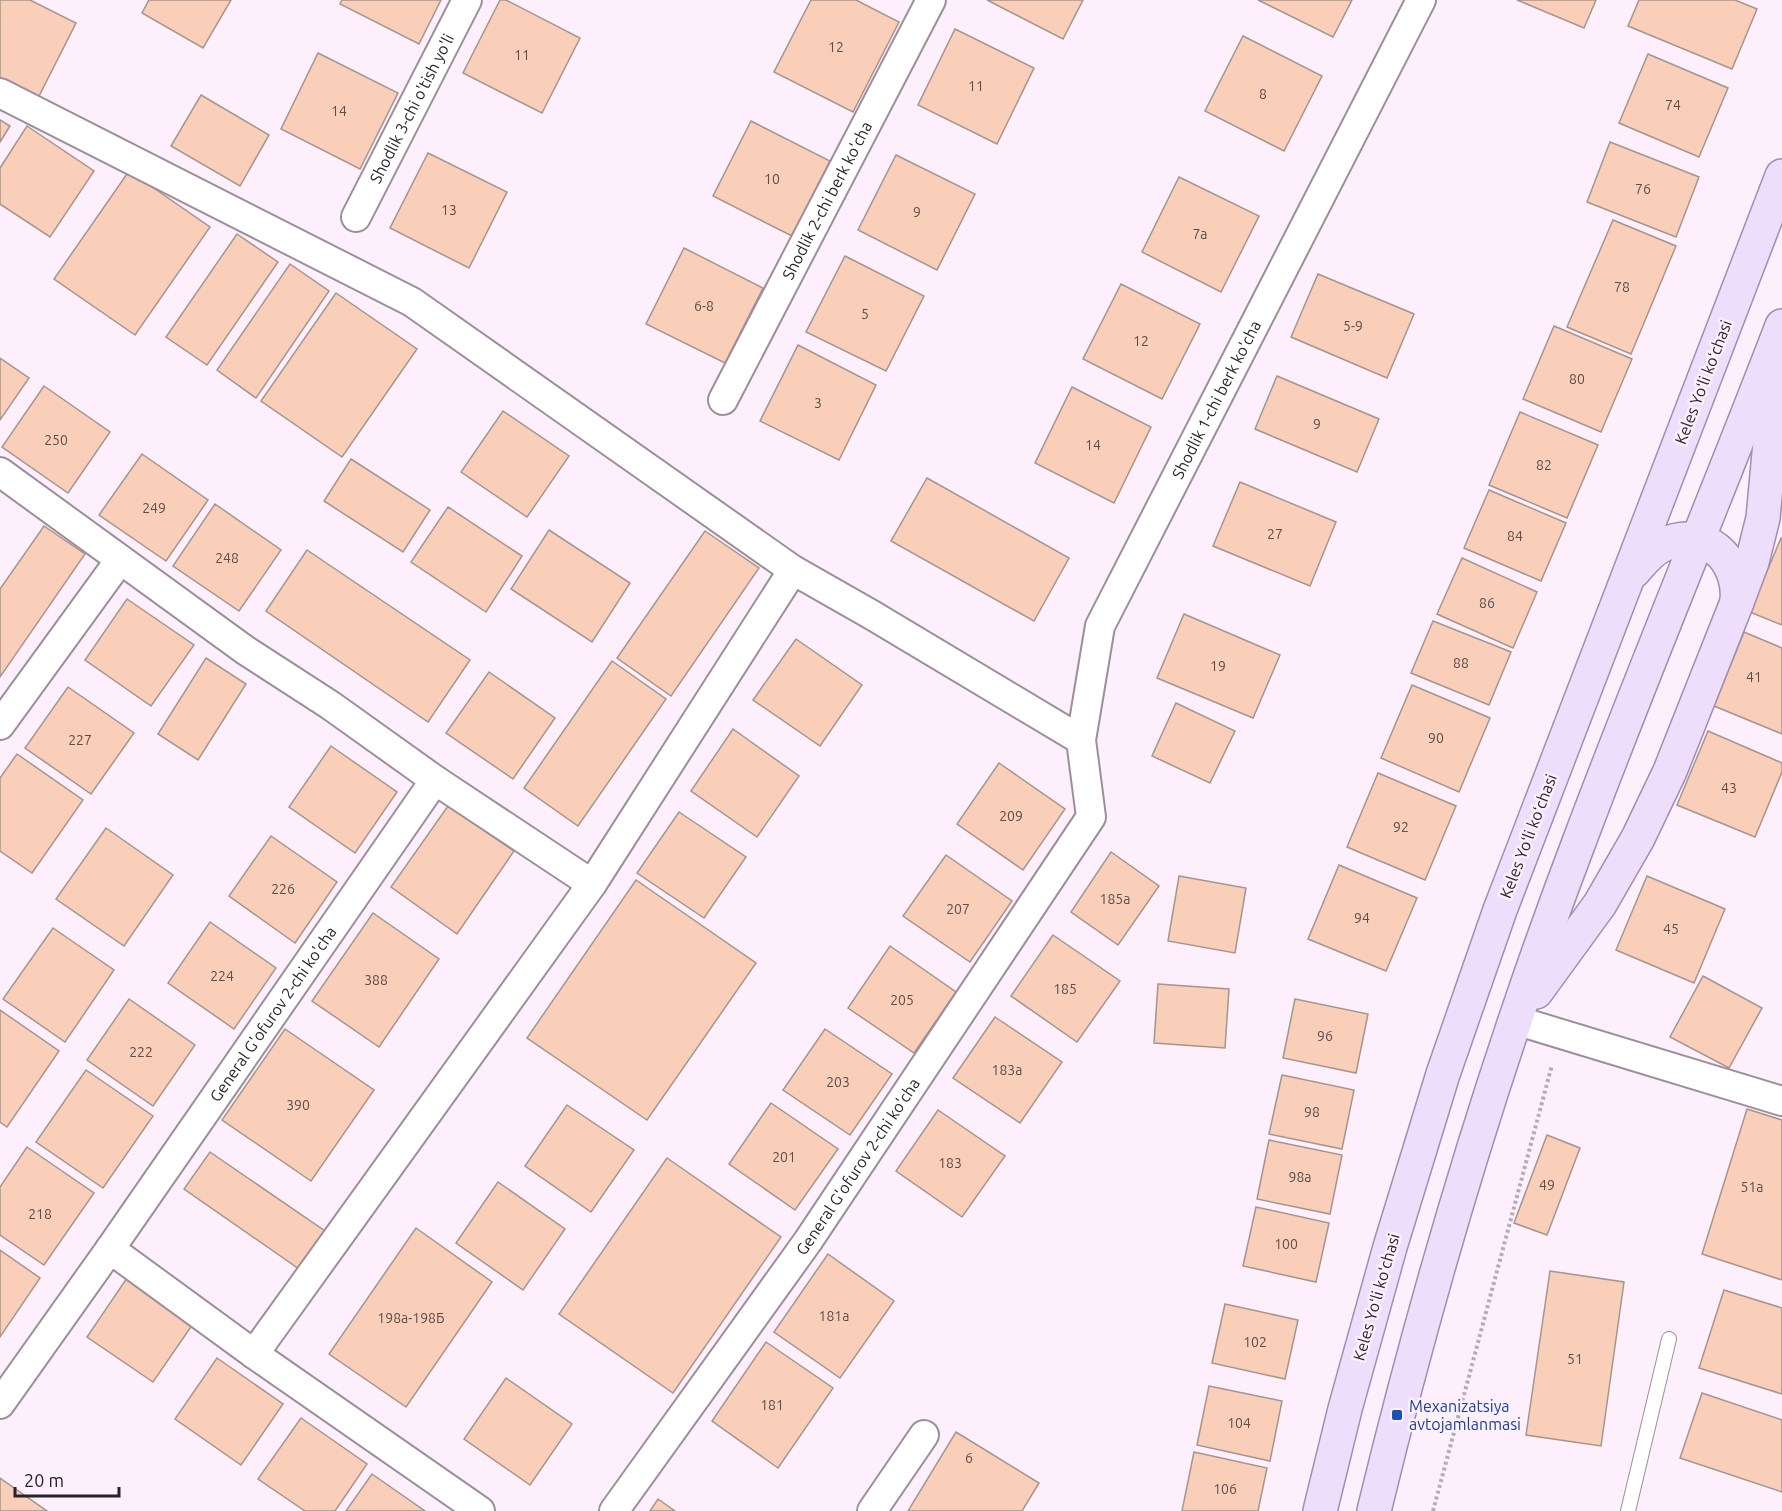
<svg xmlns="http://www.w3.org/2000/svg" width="1782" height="1511" font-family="Ubuntu,sans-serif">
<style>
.building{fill:#f9cfba;stroke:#a5958d;stroke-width:1.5}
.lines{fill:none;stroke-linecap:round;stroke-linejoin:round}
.lane-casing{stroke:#9c8f9b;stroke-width:16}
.street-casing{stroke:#9c8f9b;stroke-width:32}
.primary-casing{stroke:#a18eaf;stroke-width:36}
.path{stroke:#b6abb5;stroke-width:4;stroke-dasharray:3 3;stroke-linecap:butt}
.lane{stroke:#fff;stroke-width:14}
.street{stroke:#fff;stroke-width:28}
.primary{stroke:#eedefb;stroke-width:33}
.transit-dot{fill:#1a4fb4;stroke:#fdeffc;stroke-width:2}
.labels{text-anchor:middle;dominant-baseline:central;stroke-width:5;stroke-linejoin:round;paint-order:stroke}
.number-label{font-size:14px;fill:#5c4e4c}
.street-label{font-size:16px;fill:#282328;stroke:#fdeffc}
.transit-label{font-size:16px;fill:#164399;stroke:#fdeffc;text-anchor:start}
</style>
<rect width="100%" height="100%" fill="#fdeffc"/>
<!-- building -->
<g class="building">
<polygon points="0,0 30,0 76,23 38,98 0,79"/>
<polygon points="149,0 231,0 203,48 142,13"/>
<polygon points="342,0 441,0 419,44 340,4"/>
<polygon points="500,0 506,0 580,38 542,113 463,73"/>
<polygon points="811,0 856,0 899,22 853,112 774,72"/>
<polygon points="987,0 1083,0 1063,39"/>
<polygon points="1258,0 1352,0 1333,37"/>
<polygon points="1517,0 1596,0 1584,28"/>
<polygon points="1639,0 1735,0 1757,9 1732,69 1628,26"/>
<polygon points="955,29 1034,68 997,144 918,105"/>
<polygon points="1243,36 1322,76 1284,151 1205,111"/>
<polygon points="318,53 398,93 360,169 281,129"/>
<polygon points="1648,54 1728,88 1699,157 1619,123"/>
<polygon points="201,95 269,135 240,186 171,146"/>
<polygon points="0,120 10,126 0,142"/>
<polygon points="751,121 830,161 792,236 713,196"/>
<polygon points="27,126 94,171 50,237 0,204 0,168"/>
<polygon points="1610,142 1699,177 1676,237 1587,202"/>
<polygon points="428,153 507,192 469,268 390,228"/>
<polygon points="896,155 975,194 937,270 858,230"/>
<polygon points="129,171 210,227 135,335 54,279"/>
<polygon points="1179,177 1259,216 1221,292 1142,252"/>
<polygon points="1613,220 1676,246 1631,354 1567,327"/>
<polygon points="237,234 278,262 207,365 166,337"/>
<polygon points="684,248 763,288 725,363 646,324"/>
<polygon points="845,256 924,296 886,371 806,332"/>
<polygon points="290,264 329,291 256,398 217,370"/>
<polygon points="1318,274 1414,314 1387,378 1291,337"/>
<polygon points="1121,284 1200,324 1162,399 1083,359"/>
<polygon points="336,293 417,349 342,457 261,401"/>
<polygon points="1554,326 1632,359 1601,432 1523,399"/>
<polygon points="798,345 876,385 839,460 760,421"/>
<polygon points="0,358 29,378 0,420"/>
<polygon points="1277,376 1379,419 1357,472 1255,429"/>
<polygon points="44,386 110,432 68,493 2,447"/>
<polygon points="1072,387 1151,427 1114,503 1035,463"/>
<polygon points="503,411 569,456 527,517 461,472"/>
<polygon points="1520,412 1598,445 1567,518 1489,485"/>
<polygon points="142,454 208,500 166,561 99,515"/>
<polygon points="351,459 430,510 403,552 324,501"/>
<polygon points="927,478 1069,558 1034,621 891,541"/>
<polygon points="1240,482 1336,522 1310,586 1213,546"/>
<polygon points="1489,490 1566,523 1541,581 1464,548"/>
<polygon points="215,504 281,550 239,611 173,566"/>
<polygon points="448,507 522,556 486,612 411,562"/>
<polygon points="44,526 85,554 0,677 0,589"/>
<polygon points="549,530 630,583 592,642 511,589"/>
<polygon points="705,531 759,568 671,696 617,658"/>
<polygon points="1781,538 1782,539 1782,625 1750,612"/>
<polygon points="307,550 470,660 428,722 266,611"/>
<polygon points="1462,558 1537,592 1513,648 1437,614"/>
<polygon points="127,599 194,645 151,706 85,660"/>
<polygon points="1184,614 1280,655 1253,718 1157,678"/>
<polygon points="1433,621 1511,652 1489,705 1411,673"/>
<polygon points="1744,632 1782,648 1782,734 1714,706"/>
<polygon points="796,639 862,685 820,746 753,700"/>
<polygon points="206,658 246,684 198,760 158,734"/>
<polygon points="612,661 666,699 578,826 524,788"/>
<polygon points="489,672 555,718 513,779 446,733"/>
<polygon points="1412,685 1490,718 1459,792 1381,758"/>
<polygon points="68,687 134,733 91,794 25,748"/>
<polygon points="1176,703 1235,731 1210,783 1152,756"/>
<polygon points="733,729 799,776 757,837 691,791"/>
<polygon points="1708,731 1782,763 1782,772 1755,837 1677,805"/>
<polygon points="331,746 397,792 355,853 289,807"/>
<polygon points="17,754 83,800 32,873 0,851 0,778"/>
<polygon points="999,763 1065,809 1023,870 957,824"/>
<polygon points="1378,773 1456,806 1425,880 1347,847"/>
<polygon points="448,806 514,851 457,934 391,887"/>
<polygon points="679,812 746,857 704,918 637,873"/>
<polygon points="106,828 173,875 124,946 56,899"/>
<polygon points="271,836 337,882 295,943 229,896"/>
<polygon points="1111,852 1159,886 1118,945 1071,912"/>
<polygon points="946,855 1012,901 970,962 903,916"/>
<polygon points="1339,865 1417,898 1386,971 1308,939"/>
<polygon points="1179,876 1246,888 1235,953 1168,941"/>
<polygon points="1647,876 1725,909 1694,983 1616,950"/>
<polygon points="636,880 756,963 647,1120 527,1038"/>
<polygon points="373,913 439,959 379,1047 312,1001"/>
<polygon points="210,922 276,968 234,1029 168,983"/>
<polygon points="53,928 114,970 65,1042 3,999"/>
<polygon points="1053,935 1120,981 1077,1042 1011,996"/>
<polygon points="890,946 956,992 914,1053 848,1008"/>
<polygon points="1703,976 1762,1008 1729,1068 1670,1037"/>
<polygon points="1158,984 1229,989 1225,1048 1154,1043"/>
<polygon points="129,999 195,1045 153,1106 87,1060"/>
<polygon points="1295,999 1368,1014 1356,1073 1283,1058"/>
<polygon points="0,1010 59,1051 7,1127 0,1122"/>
<polygon points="995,1017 1062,1062 1020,1123 953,1078"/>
<polygon points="285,1029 374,1090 311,1181 222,1120"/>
<polygon points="825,1029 892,1074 850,1135 783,1090"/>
<polygon points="86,1070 153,1116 103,1188 36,1142"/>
<polygon points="1282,1075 1354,1090 1342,1149 1269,1134"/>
<polygon points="771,1103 838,1149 795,1210 729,1164"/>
<polygon points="567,1105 634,1150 591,1212 525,1166"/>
<polygon points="1747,1109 1782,1120 1782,1280 1702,1254"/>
<polygon points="938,1110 1005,1156 962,1217 896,1171"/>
<polygon points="1547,1135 1580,1148 1547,1235 1514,1223"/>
<polygon points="1269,1140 1342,1155 1330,1214 1257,1199"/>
<polygon points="27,1147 94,1193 44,1265 0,1235 0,1187"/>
<polygon points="210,1152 325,1231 299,1269 184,1189"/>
<polygon points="667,1158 781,1237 673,1393 559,1314"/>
<polygon points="498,1182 565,1229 523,1290 456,1243"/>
<polygon points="1256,1207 1329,1223 1316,1282 1243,1266"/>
<polygon points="416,1228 492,1282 406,1407 329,1354"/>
<polygon points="0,1250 40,1278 0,1337"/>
<polygon points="828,1254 894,1301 840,1378 774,1332"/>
<polygon points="1550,1271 1624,1282 1601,1446 1526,1435"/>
<polygon points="129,1275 195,1321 153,1382 87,1337"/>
<polygon points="1724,1290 1782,1308 1782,1394 1699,1368"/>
<polygon points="1225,1304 1298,1320 1285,1379 1212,1363"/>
<polygon points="766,1342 833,1388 778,1468 712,1421"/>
<polygon points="217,1358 283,1404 241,1465 175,1419"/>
<polygon points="506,1378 572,1424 530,1485 464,1439"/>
<polygon points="1209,1386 1282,1401 1270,1461 1197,1445"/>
<polygon points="1702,1393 1782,1420 1782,1492 1680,1458"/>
<polygon points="301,1418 367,1464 335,1511 305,1511 258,1479"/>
<polygon points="956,1432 1039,1483 1022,1511 908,1511"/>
<polygon points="1194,1452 1267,1468 1258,1511 1182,1511"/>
<polygon points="372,1474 425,1511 346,1511"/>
<polygon points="0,1478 47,1511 0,1511"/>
<polygon points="658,1499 675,1511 650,1511"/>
</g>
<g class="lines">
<defs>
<polyline id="lane" points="1628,1511 1669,1339"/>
<g id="street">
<polyline points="0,93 412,302 793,570 872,615 1081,740"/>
<path id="s1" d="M356 217 467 0"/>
<path id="s2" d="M723 400 931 0"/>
<polyline points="0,472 245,650 330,705 435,780 592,884"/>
<polyline points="0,725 120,560"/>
<polyline points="1515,1020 1782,1101"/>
<polyline points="110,1249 254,1354 480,1511"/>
<polyline points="254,1354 592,884 793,570"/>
<path id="s3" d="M0 1404 110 1249 435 780"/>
<path id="s4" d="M614 1511 808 1241 1091 817 1081 740 1100 626 1421 0"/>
<polyline points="872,1511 924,1435"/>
</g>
<g id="primary">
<path d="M1633 572C1642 562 1651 550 1663 545 1705 525 1741 559 1737 602"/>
<polyline points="1536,992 1600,904 1638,838 1670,771 1737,602 1752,562 1763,518 1777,367"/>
<polyline points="1320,1511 1345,1409 1390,1247 1443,1074 1500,910 1782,176"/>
<path d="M1374 1511C1429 1284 1496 1060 1579 842 1644 669 1716 498 1782 326"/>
</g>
</defs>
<!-- lane casing -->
<use href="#lane" class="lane-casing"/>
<!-- street casing -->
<use href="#street" class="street-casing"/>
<!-- primary casing -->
<use href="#primary" class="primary-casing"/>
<!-- path -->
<polyline class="path" points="1433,1511 1552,1065"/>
<!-- lane -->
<use href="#lane" class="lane"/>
<!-- street -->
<use href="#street" class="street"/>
<!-- primary -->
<use href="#primary" class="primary"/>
</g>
<!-- markers -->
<rect class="transit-dot" x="1391" y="1409" width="12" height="12" rx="3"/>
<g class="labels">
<!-- number labels -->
<g class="number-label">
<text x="836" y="47">12</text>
<text x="522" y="55">11</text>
<text x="976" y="86">11</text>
<text x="1263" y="94">8</text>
<text x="1673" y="105">74</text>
<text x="339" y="111">14</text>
<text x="772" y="179">10</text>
<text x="1643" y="189">76</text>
<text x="449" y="210">13</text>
<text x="917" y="212">9</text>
<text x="1200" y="234">7a</text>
<text x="1622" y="287">78</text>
<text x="704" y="306">6-8</text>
<text x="865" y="314">5</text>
<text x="1353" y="326">5-9</text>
<text x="1141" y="341">12</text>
<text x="1577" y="379">80</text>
<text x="818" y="403">3</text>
<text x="1317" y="424">9</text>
<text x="56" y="440">250</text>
<text x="1093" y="445">14</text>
<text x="1544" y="465">82</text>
<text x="154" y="508">249</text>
<text x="1275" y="534">27</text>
<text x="1515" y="536">84</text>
<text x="227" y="558">248</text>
<text x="1487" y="603">86</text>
<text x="1461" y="663">88</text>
<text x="1218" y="666">19</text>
<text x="1754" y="677">41</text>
<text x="1436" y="738">90</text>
<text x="80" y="740">227</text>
<text x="1729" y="788">43</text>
<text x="1011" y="816">209</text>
<text x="1401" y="827">92</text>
<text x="283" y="889">226</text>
<text x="1115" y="899">185a</text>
<text x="958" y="909">207</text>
<text x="1362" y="918">94</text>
<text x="1671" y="929">45</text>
<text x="222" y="976">224</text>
<text x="376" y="980">388</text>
<text x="1065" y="989">185</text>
<text x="902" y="1000">205</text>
<text x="1325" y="1036">96</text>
<text x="141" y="1052">222</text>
<text x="1007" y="1070">183a</text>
<text x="838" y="1082">203</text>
<text x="298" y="1105">390</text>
<text x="1312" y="1112">98</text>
<text x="784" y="1157">201</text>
<text x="950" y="1163">183</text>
<text x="1300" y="1177">98а</text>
<text x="1547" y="1185">49</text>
<text x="1752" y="1187">51a</text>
<text x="40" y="1214">218</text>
<text x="1286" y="1244">100</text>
<text x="834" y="1316">181a</text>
<text x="411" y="1318">198а-198Б</text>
<text x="1255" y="1342">102</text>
<text x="1575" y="1359">51</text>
<text x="772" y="1405">181</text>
<text x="1239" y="1423">104</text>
<text x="969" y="1458">6</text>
<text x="1225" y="1489">106</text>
</g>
<!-- street labels -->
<g class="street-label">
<text stroke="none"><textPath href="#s1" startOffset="122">Shodlik 3-chi o'tish yo'li</textPath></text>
<text stroke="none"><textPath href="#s2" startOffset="225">Shodlik 2-chi berk ko'cha</textPath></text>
<text transform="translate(1703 382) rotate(-69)">Keles Yoʻli koʻchasi</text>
<text stroke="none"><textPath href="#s4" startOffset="1290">Shodlik 1-chi berk ko'cha</textPath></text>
<text transform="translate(1528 836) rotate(-69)">Keles Yoʻli koʻchasi</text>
<text stroke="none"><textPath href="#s3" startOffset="476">General G'ofurov 2-chi ko'cha</textPath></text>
<text stroke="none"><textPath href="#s4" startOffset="422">General G'ofurov 2-chi ko'cha</textPath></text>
<text transform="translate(1376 1297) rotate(-74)">Keles Yoʻli koʻchasi</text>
</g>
<!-- transit labels -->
<g class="transit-label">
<text x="1409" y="1406">Mexanizatsiya<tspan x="1409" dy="18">avtojamlanmasi</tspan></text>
</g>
</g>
<!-- scale -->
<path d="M15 1487v9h104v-9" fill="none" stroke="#282328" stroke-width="3"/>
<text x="24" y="1487" font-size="18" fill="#282328" stroke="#fdeffc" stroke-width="4.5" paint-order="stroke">20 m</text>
</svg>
